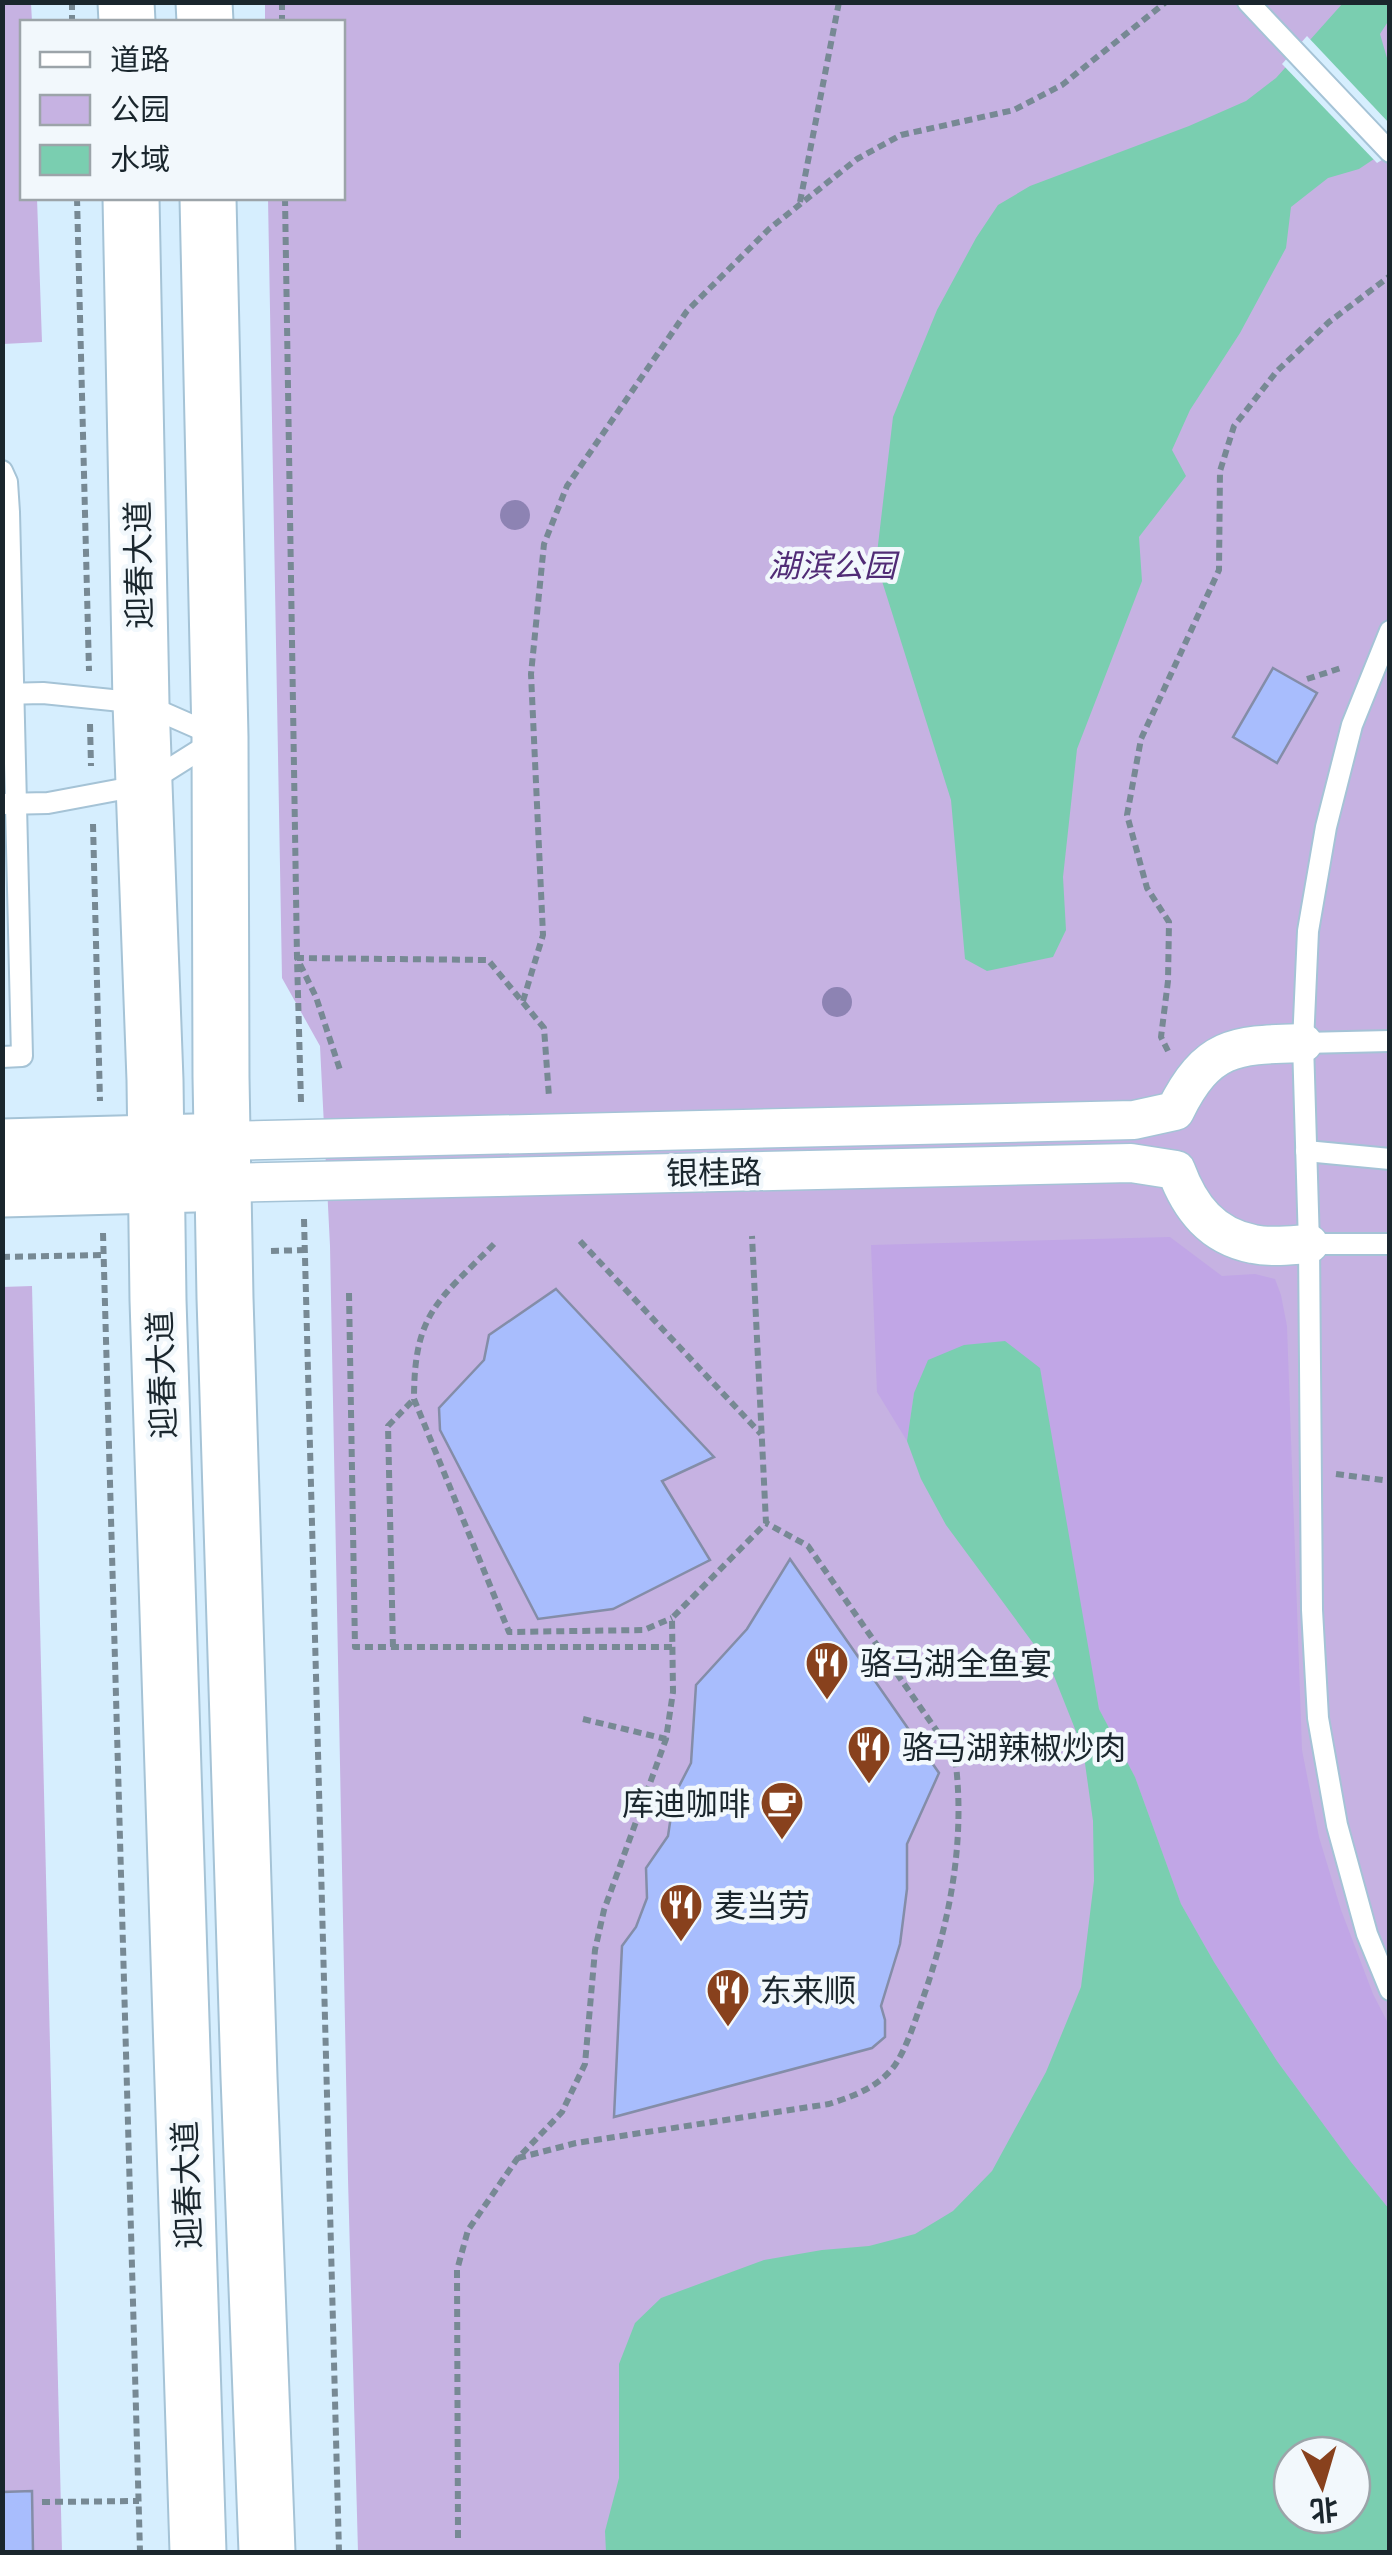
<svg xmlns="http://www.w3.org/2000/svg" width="1392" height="2555" font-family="'IBM Plex Serif','Noto Sans SC',serif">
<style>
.green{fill:#c6b2e2;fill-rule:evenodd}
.forest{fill:#c1a6e6}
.water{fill:#7aceb0;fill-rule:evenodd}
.pier{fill:#d6eefe}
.building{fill:#a8bdfd;stroke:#848da8;stroke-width:2.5}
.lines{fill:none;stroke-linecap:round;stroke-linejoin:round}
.lane-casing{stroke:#a5c3d6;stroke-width:24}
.street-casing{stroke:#a5c3d6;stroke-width:41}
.secondary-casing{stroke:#a5c3d6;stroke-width:59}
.path{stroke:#778994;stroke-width:6;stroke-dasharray:8 5;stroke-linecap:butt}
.lane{stroke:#fff;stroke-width:20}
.street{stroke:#fff;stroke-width:38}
.secondary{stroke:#fff;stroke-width:55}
.tree{fill:#8d83b3}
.labels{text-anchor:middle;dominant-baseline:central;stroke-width:9;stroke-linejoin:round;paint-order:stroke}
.street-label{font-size:32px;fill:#1a262d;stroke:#f2f8fc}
.park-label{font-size:32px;font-style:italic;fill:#512c76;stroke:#f2f8fc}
.poi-label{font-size:32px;fill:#1a262d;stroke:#f2f8fc;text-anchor:start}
</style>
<rect width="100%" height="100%" fill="#d6eefe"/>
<!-- green -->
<g class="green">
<polygon points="3,2 31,3 32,22 22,22 22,198 37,198 42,342 3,344"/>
<path d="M265 3H1389V2552H358L348 2179 330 1246 320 1046 282 978 268 198H342V22H265ZM1292 2455H1352V2515H1292Z"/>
<polygon points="32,1286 62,2552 2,2552 2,1287"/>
</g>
<!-- forest -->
<polygon class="forest" points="1170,1237 1222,1276 1255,1274 1275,1279 1281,1295 1287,1326 1302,1750 1319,1837 1341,1910 1373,1994 1389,2025 1389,2209 1351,2162 1277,2061 1214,1962 1181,1904 1135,1777 1099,1709 1077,1591 914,1393 907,1441 877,1392 871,1245"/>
<!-- water -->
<g class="water">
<polygon points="1343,3 1389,3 1389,20 1380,34 1389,65 1389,149 1359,169 1328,178 1291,207 1286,248 1240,333 1190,410 1172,450 1186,476 1139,537 1142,581 1077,749 1063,877 1066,930 1053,957 987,971 965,959 951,800 876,562 893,417 937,310 976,238 998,205 1030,186 1189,126 1246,101 1276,78"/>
<path d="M1005 1341 1040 1368 1099 1709 1135 1777 1181 1904 1214 1962 1277 2061 1351 2162 1389 2209V2552H606L605 2531 619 2478V2364L635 2323 661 2298 764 2260 822 2250 869 2246 915 2234 953 2211 992 2171 1046 2072 1081 1987 1094 1881 1093 1821 1083 1749 1050 1666 946 1525 921 1479 907 1441 914 1393 928 1360 964 1345ZM1292 2455H1352V2515H1292Z"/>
</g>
<!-- pier -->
<polygon class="pier" points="1307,36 1389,123 1390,155 1377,163 1282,64"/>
<!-- building -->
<g class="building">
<polygon points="1273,668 1317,693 1277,763 1233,737"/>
<polygon points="556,1289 714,1457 662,1481 710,1560 613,1609 538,1619 440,1430 439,1408 484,1360 489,1335"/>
<polygon points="790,1559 939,1773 907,1844 907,1889 900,1944 881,2006 885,2020 885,2037 872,2048 614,2117 622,1946 636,1927 647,1898 646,1868 668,1836 674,1796 691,1763 696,1685 747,1629"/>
<polygon points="32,2491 33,2552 2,2552 2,2492"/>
</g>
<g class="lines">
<defs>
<g id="lane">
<polyline points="1248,2 1390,152"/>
<polyline points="2,471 7,482 9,512 22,1056 2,1057"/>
<polyline points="1390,631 1352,725 1326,827 1308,931 1303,1043 1309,1244 1312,1610 1318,1718 1337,1825 1367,1934 1390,1990"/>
<polyline points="2,694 43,693 141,703 214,735"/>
<polyline points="2,804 48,803 144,785 214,741"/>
<polyline points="1303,1043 1390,1041"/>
<polyline points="1306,1151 1390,1159"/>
<polyline points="1309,1244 1390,1244"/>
</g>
<g id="street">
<path d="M222 1141 1134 1120 1175 1111C1208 1044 1236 1045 1303 1043"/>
<path d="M223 1183 1131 1163 1176 1170C1190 1208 1212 1236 1253 1244 1271 1248 1292 1245 1309 1244"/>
</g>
<g id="secondary">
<polyline points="126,2 127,22"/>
<polyline points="204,2 205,22"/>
<polyline points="131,198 141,703 155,1080 158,1300 198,2552"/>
<polyline points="208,198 220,737 221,1077 225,1298 249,2077 267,2552"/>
<polyline points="2,1147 194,1142"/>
<polyline points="2,1189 194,1184"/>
</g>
</defs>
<!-- lane casing -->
<use href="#lane" class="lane-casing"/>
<!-- street casing -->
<use href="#street" class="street-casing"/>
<!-- secondary casing -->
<use href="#secondary" class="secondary-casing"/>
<!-- path -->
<g class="path">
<polyline points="72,2 72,22"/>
<polyline points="282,2 282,22"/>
<polyline points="77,198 89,671"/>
<polyline points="285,198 297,958 316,997 341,1073"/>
<polyline points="800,202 839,2"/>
<polyline points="1307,679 1344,667"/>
<polyline points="90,724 91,766"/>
<polyline points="93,824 100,1101"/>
<polyline points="523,1001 543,935 531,674 544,544 567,486 687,311 769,229 857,159 901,135 1014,110 1062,85 1166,2"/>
<polyline points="1168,1051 1161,1037 1168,981 1169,922 1147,888 1127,815 1141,739 1219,570 1220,471 1234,426 1277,371 1329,322 1390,276"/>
<polyline points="301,1102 297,958 488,960 544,1028 549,1097"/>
<polyline points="304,1219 339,2552"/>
<polyline points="103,1233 140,2552"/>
<polyline points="580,1241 761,1434"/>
<path d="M494 1244C438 1301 414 1313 414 1399L509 1632 644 1630 672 1618"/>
<polyline points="271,1251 305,1250"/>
<polyline points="2,1257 104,1255"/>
<polyline points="349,1293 355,1647 673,1647"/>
<polyline points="1336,1474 1390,1481"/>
<polyline points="393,1647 388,1426 414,1399"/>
<polyline points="583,1719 666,1739"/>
<path d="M518 2158 576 2143 829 2104C854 2096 879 2087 895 2065 907 2047 915 2021 922 2001 950 1922 966 1840 955 1757L808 1546 766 1523"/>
<polyline points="42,2502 139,2501"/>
<polyline points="458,2538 457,2270 468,2230 517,2159 562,2112 585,2064 595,1950 604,1910 666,1739 673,1692 672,1618 766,1523 752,1236"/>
</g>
<!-- lane -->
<use href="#lane" class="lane"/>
<!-- street -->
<use href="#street" class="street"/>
<!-- secondary -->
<use href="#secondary" class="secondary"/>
</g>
<!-- trees -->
<g class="tree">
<circle cx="515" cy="515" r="15"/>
<circle cx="837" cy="1002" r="15"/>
</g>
<!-- icons -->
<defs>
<symbol id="restaurant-pin" viewBox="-11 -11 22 30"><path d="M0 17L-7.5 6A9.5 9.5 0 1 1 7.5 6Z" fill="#88411d" stroke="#f2f8fc"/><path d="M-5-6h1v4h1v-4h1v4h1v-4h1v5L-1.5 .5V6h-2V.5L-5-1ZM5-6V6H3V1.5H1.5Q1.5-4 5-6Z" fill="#fff"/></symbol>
<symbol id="cafe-pin" viewBox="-11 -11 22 30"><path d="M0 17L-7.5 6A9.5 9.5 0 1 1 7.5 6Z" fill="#88411d" stroke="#f2f8fc"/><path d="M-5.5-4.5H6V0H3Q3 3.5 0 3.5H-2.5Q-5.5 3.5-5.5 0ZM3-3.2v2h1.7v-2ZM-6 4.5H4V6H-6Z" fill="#fff"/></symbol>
</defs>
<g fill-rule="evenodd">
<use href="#restaurant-pin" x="802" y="1638" width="50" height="68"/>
<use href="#restaurant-pin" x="844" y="1722" width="50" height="68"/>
<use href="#cafe-pin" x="757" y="1778" width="50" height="68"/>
<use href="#restaurant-pin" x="656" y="1880" width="50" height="68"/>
<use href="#restaurant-pin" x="703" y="1965" width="50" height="68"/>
</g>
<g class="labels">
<!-- street labels -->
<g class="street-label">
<text transform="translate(138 565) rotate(-91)">迎春大道</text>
<text transform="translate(714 1172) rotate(-1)">银桂路</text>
<text transform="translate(161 1375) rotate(-92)">迎春大道</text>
<text transform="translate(186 2185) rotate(-92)">迎春大道</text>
</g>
<!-- park labels -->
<g class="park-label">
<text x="832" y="565">湖滨公园</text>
</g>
<!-- poi labels -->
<g class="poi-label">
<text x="860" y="1663">骆马湖全鱼宴</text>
<text x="902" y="1747">骆马湖辣椒炒肉</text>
<text x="750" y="1803" text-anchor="end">库迪咖啡</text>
<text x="714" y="1905">麦当劳</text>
<text x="760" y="1990">东来顺</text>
</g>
</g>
<!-- border -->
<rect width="1392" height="2555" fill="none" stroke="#1a262d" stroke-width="10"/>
<!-- legend -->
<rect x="20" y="20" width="325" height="180" fill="#f2f8fc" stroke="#9ca4a9" stroke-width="2.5"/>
<rect x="40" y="52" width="50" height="15" fill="#ffffff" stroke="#9ca4a9" stroke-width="2.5"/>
<text x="110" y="70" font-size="30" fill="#1a262d">道路</text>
<rect x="40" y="95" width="50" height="30" fill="#c6b2e2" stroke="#9ca4a9" stroke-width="2.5"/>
<text x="110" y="120" font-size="30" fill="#1a262d">公园</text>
<rect x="40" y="145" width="50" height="30" fill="#7aceb0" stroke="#9ca4a9" stroke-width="2.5"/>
<text x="110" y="170" font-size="30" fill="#1a262d">水域</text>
<!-- north arrow -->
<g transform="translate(1322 2485) rotate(175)"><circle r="48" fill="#f2f8fc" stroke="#9ca4a9" stroke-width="2.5"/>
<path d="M0-8L18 38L0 25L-18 38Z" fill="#88411d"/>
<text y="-15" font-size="28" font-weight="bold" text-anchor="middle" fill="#1a262d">北</text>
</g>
</svg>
